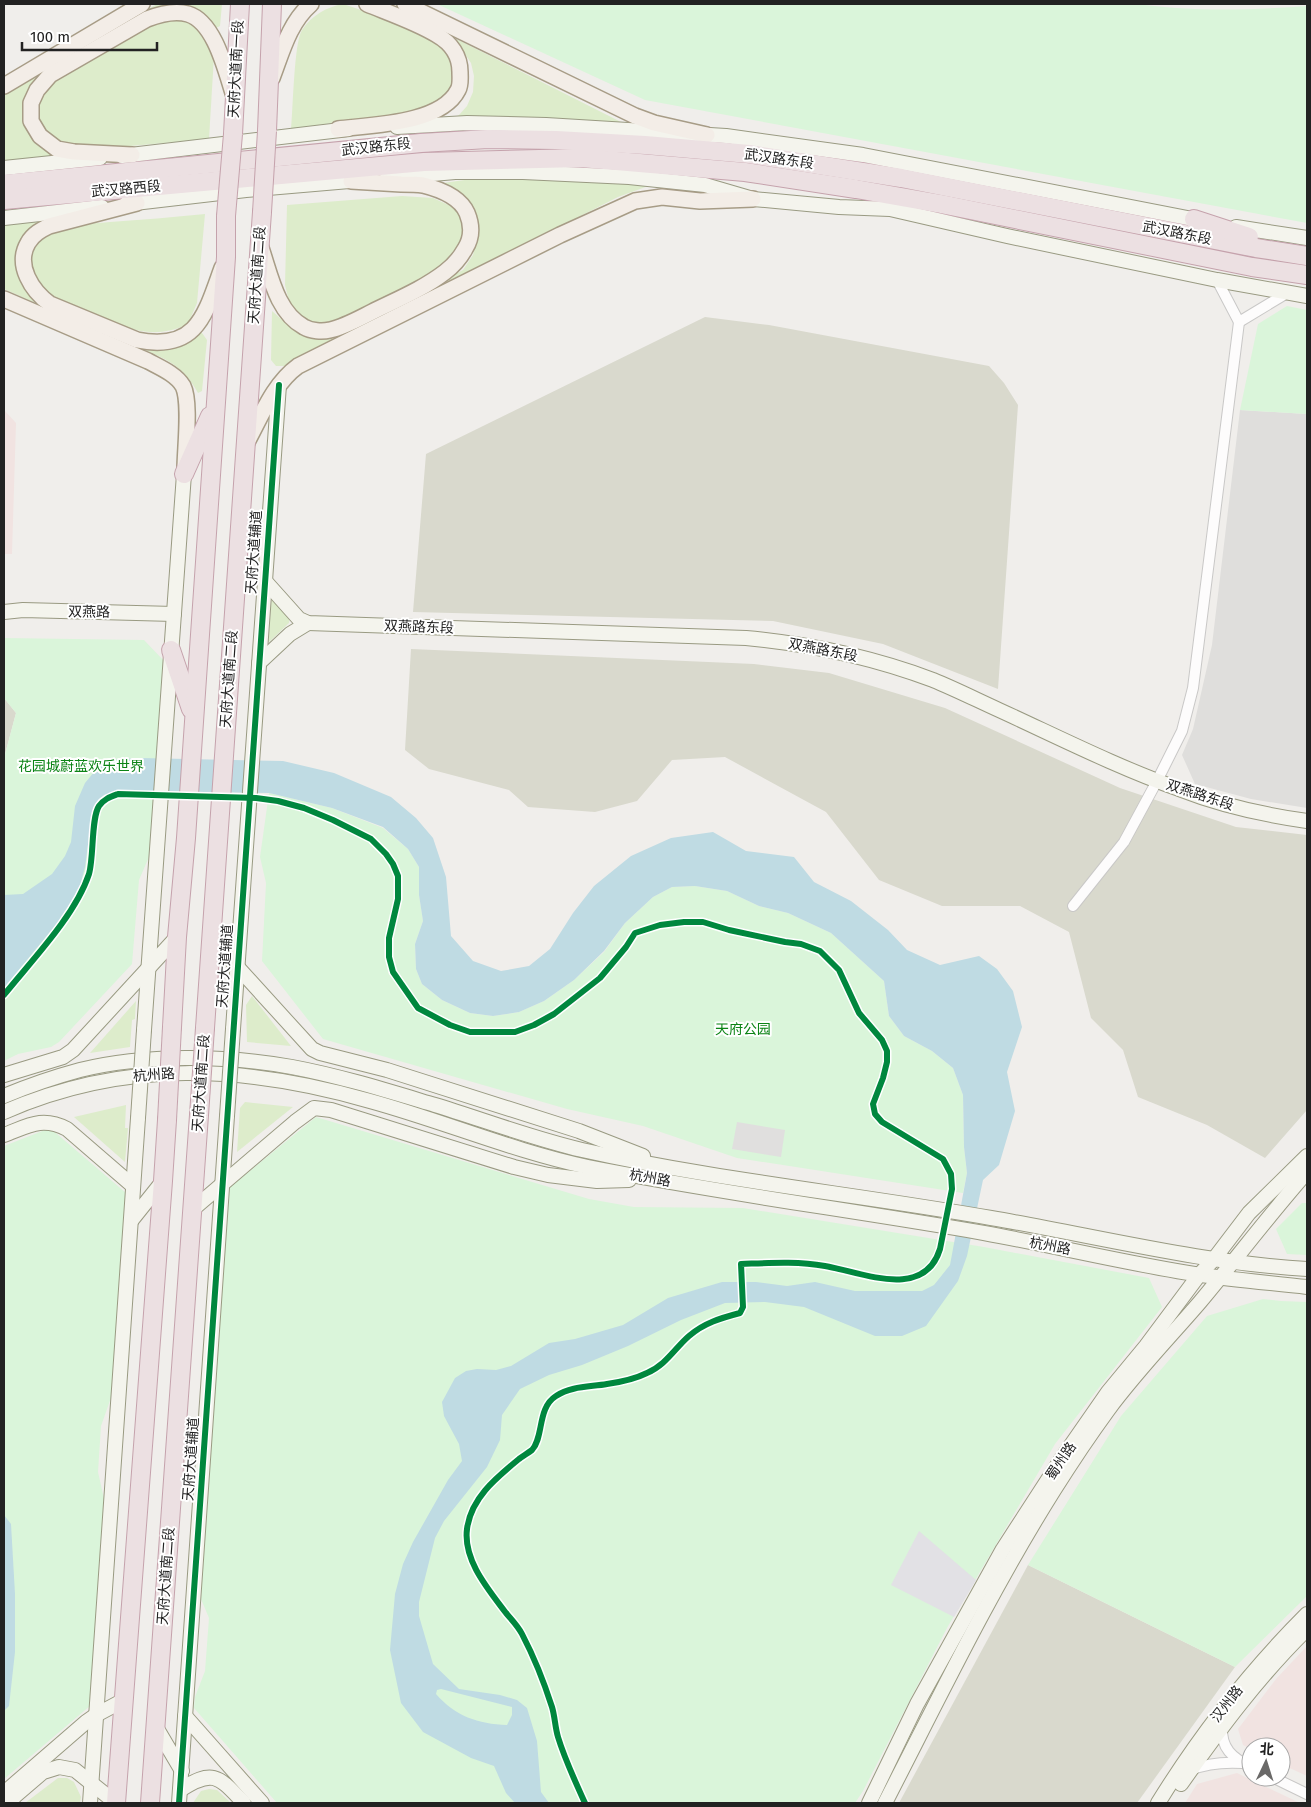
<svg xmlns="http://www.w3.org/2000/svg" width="1311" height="1807" font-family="'Fira Sans','Noto Sans SC',sans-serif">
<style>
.residential{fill:#dfdedc}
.commercial{fill:#f1e3e1}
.construction{fill:#d9d9cd}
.grass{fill:#ddeccb}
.park{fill:#daf5da}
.parking{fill:#e0dfde}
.plaza{fill:#e2e1e5}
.water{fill:#bfdbe3;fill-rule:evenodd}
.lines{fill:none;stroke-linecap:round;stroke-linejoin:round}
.street-casing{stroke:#c9c8c7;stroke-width:12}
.secondary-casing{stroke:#999a82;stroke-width:16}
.primary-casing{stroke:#a79c86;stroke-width:18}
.highway-casing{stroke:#c5a2ac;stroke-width:20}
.street{stroke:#fdfcfc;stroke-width:10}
.secondary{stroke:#f4f4ed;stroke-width:14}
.primary{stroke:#f3ede7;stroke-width:15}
.highway{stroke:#ece0e2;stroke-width:18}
.secondary-bridge-casing{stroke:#999a82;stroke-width:16;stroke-linecap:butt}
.highway-bridge-casing{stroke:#c5a2ac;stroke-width:20;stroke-linecap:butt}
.secondary-bridge{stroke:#f4f4ed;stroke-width:14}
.highway-bridge{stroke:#ece0e2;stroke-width:18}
.cycleway-casing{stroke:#fff;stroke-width:9}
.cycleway{stroke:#00873e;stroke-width:6}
.labels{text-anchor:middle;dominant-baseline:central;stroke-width:4;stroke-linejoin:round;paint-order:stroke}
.street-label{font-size:14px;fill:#222;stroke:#fff}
.park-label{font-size:14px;fill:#0c8416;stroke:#fff}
</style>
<rect width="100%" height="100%" fill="#f0eeeb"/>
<!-- residential -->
<polygon class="residential" points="1240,410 1307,414 1307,808 1251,799 1195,784 1182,755 1193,729 1212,645"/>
<!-- commercial -->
<g class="commercial">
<polygon points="4,410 16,423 12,554 4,554"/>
<polygon points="1307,1646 1307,1776 1281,1764 1281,1747 1251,1747 1251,1749 1243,1745 1238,1729 1276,1679"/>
<polygon points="1237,1773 1300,1803 1185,1803 1197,1784"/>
</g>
<!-- construction -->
<g class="construction">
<polygon points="705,317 769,325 989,366 1004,383 1018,405 998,689 883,644 773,621 413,612 426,454"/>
<polygon points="411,649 754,664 829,673 945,708 1120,788 1236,827 1307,835 1307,1110 1265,1158 1207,1125 1138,1097 1123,1050 1091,1018 1069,932 1020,906 942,906 879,880 826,812 725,757 672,760 637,801 595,812 528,807 509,790 429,769 405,750"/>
<polygon points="4,698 16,713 4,758"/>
<polygon points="1028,1565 1235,1667 1137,1803 899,1803"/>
</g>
<!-- grass -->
<g class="grass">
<path d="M157 4H222L220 26 216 28C205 13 196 9 178 6L45 72 26 95 24 118 37 144 59 158 4 164V92Z"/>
<path d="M343 4C375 15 411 25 439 44 449 51 458 69 455 81 453 94 439 102 430 109L291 129C293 110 294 42 302 30 312 15 327 7 343 4Z"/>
<polygon points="378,4 387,4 621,122 448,121 459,115 467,106 473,92 474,76 471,63 459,45"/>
<polygon points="178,17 194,23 201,31 214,56 209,139 97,149 65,146 44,133 36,113 42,92 58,77 155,20"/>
<polygon points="479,178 590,181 651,185 618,197 285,366 276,366 271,360 272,311 296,332 308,338 330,338 463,270 473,255 477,239 476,216 465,200 443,183"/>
<polygon points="402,196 433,198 453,207 463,219 464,237 459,251 445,266 355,314 331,324 316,324 304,318 290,305 285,285 287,205"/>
<path d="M205 214 197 303 188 324C148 343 120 325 84 309 71 303 56 299 45 291 27 279 25 244 46 234 65 224 89 224 110 222 141 220 173 217 205 214Z"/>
<polygon points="48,220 18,249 17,267 24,287 38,304 4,289 4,225"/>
<path d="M198 332 202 333 207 340 202 391 198 393C182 364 167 360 138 347 166 350 177 355 198 332Z"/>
<polygon points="272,595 290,616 289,623 268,643"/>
<polygon points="252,996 291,1046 247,1042 246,1005"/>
<polygon points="136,1001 135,1019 132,1020 130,1047 90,1053"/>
<polygon points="245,1102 293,1107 237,1152 240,1108"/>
<polygon points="126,1105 125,1128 128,1128 125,1162 74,1117"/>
<polygon points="58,1778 67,1778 74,1782 81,1797 80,1803 25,1803"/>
<polygon points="209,1789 217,1790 231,1803 193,1803 201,1791"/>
</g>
<!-- park -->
<g class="park">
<path d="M437 4H1139C1192 12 1254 10 1307 6V223L645 100Z"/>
<polygon points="1287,306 1307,310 1307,414 1240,410 1258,324"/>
<polygon points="4,638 144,640 164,661 152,850 139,880 132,964 59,1042 51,1047 18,1054 4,1061 4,758 16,713 4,698"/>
<polygon points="269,793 332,808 383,828 408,849 419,867 419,895 423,921 415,944 416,969 422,984 442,1000 470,1013 493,1016 519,1012 544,1001 574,980 604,952 625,923 653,897 672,887 695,886 727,891 759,906 788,913 831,933 884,981 889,1016 904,1036 932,1051 953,1068 963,1095 964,1147 967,1173 963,1193 737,1158 643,1126 567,1109 323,1039 262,961 266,883 260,857"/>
<polygon points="316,1117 589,1199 634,1207 743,1208 984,1247 1149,1278 1162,1307 1055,1444 947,1628 863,1791 855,1803 277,1803 194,1708 195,1697 205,1671 209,1618 201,1599 229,1188"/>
<polygon points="50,1128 126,1193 112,1395 101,1426 98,1472 105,1503 91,1705 4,1779 4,1146"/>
<polygon points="1302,1203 1307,1203 1307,1255 1287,1254 1276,1229"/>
<polygon points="1263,1299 1281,1301 1307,1302 1307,1596 1235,1667 1028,1565 1121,1416 1207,1316"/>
</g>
<!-- parking -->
<polygon class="parking" points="737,1122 785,1130 781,1157 732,1149"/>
<!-- plaza -->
<polygon class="plaza" points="919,1531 976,1580 954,1617 891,1585"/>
<!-- water -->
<g class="water">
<path d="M141 758 283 761 334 773 391 797 416 818 433 838 446 877 451 936 473 961 501 971 529 966 550 949 573 913 594 886 631 856 671 838 713 832 746 851 794 857 814 882 851 901 888 930 907 950 940 965 979 956 997 969 1013 991 1022 1027 1007 1072 1015 1111 999 1165 983 1180 967 1256 958 1281 926 1326 902 1336H875L804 1307 765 1302 725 1303 681 1320 628 1346 582 1365 549 1375 520 1389 502 1415 500 1440 487 1467 444 1521 435 1538 419 1602V1616L433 1664 459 1689 500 1695 517 1700 527 1708 537 1741 541 1792 549 1803H515L506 1793 494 1766 471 1758 423 1732 401 1703 390 1650 395 1594 403 1564 413 1542 448 1480 462 1461 459 1444 444 1416 442 1402 455 1378 466 1371 477 1369 496 1370 511 1366 549 1343 575 1339 623 1325 668 1298 722 1282H756L787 1286 815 1282 855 1291H922L934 1285 950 1265 967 1173 964 1147 963 1095 953 1068 932 1051 904 1036 889 1016 884 981 831 933 788 913 759 906 727 891 695 886 672 887 653 897 625 923 604 951 574 980 544 1001 519 1012 493 1016 470 1013 442 1000 422 984 416 969 415 944 423 921 419 895V867L408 849 383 827 332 808 269 793 119 791 103 797 93 808 85 867 80 886 71 902 59 921 4 988V895L23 894 52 874 65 856 71 842 75 806 85 783 99 766 118 759ZM441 1689 512 1707V1715L507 1725C478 1724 455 1716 436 1694L437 1690Z"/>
<polygon points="4,1515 11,1524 15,1594 15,1652 9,1706 4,1711"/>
</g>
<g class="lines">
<defs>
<g id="street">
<polyline points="1217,280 1239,322 1287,293"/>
<polyline points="1073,906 1124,842 1157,781 1182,731 1193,688 1239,322"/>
<path d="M1222 1727C1221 1748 1232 1758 1251 1767"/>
<path d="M1191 1770C1207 1763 1226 1762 1243 1763"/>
<polyline points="1272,1777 1307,1794"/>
</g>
<g id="secondary">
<polyline points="397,127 467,123 546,125 726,136 863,155 1203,221"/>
<polyline points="122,156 349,129"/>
<polyline points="4,168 100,158"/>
<polyline points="387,178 455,172 523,172 629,177 705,185 753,199 839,207 890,209 1007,236 1217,280 1307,296"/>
<polyline points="126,204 246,190 361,180"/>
<polyline points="4,218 102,207"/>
<polyline points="1236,227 1307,238"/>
<path d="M265 581 299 619 308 623 746 638C810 644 872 657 933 680 955 689 977 700 999 710 1058 737 1117 767 1179 789 1220 805 1264 815 1307 821"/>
<polyline points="4,612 23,610 174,614"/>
<polyline points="259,663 290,634 308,623"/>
<polyline points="211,938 312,1049 320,1053 387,1070 579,1131 643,1156"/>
<polyline points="233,1029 279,385"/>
<polyline points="144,1030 184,474"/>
<polyline points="4,1075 63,1057 73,1050 177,937"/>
<path d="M4 1096C28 1086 54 1077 80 1070 145 1054 226 1055 292 1067 340 1076 388 1091 435 1105 484 1120 531 1138 582 1150 716 1180 855 1194 991 1218 1096 1236 1201 1263 1307 1269"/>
<path d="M4 1112C125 1059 245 1065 370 1101 443 1121 513 1151 588 1167 719 1193 852 1210 984 1233 1056 1246 1128 1264 1201 1275 1236 1280 1272 1283 1307 1287"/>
<path d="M4 1135C28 1126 42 1116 67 1129L133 1186"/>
<polyline points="192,1210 295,1122 314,1108 331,1110 514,1167 548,1175 597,1181 629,1180"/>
<polyline points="131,1221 163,1181"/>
<polyline points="185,1716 262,1803"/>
<polyline points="156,1727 182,1771"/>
<path d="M1181 1784C1219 1730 1259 1676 1307 1629"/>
<path d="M180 1790C214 1768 219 1777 244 1803"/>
<polyline points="4,1793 86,1722 96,1715 124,1700"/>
<polyline points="9,1803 15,1796 43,1772 59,1767 75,1770 116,1803"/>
<polyline points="90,1803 138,1118"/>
<polyline points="179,1803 227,1116"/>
<polyline points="869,1803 917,1704 1003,1549 1060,1461 1108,1392 1146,1346 1199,1275 1214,1259 1249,1213 1307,1156"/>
<path d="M885 1803C939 1698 991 1590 1054 1490 1071 1463 1089 1436 1108 1410 1136 1372 1169 1338 1200 1302 1236 1259 1270 1214 1307 1172"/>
<path d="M1158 1803C1200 1735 1250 1671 1307 1614"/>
</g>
<g id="primary">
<polyline points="405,4 635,116 654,123 707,135"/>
<path d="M272 78C282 52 289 23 311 4"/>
<polyline points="4,86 142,4"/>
<path d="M338 129C371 125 441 124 458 90 461 85 460 78 460 72 460 56 451 43 437 35 418 23 389 13 367 4"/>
<path d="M132 155 74 152 57 149 40 136 31 121V103L37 90 50 75 147 19C160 14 175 10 188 14 215 22 226 72 234 96"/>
<path d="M137 203 49 226C41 230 33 234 28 243 15 265 32 291 50 304L137 340C197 352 205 315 222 268"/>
<path d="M260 245C270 273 276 312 304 327 311 331 322 332 330 330 344 327 358 319 372 312 396 300 423 289 445 272 453 266 460 258 465 249 472 238 472 225 467 213 460 197 439 189 423 185 416 184 408 184 401 184 384 183 368 182 351 181"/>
<path d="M4 299 148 361C159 367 176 374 183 386 191 402 185 449 185 469"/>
<path d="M246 444C261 417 273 384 298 366L560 235 635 201 662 197 700 201 753 199"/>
</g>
<g id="highway">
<polyline points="267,131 272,4"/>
<polyline points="233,134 240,4"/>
<polyline points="4,184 421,143 488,139 556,140 645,145 749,154 901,178 1256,248 1307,256"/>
<polyline points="4,200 424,162 581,158 745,172 856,189 941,204 1252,267 1307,275"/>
<polyline points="1194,219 1249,237"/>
<polyline points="184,474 210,416"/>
<polyline points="171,650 191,709"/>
<polyline points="172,1027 177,937 186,838 226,257 226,216"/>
<polyline points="205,1028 262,212"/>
<polyline points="116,1803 163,1181 167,1120"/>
<polyline points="150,1803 199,1115"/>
</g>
</defs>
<!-- street casing -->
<use href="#street" class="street-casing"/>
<!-- secondary casing -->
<use href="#secondary" class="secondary-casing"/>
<!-- primary casing -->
<use href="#primary" class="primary-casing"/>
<!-- highway casing -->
<use href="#highway" class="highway-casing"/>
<!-- street -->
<use href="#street" class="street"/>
<!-- secondary -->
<use href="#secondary" class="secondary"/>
<!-- primary -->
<use href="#primary" class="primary"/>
<!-- highway -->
<use href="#highway" class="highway"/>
<defs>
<g id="secondary-bridge">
<polyline points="227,1116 233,1029"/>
<polyline points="138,1118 144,1030"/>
</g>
<g id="highway-bridge">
<polyline points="262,212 267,131"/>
<polyline points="226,216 233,134"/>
<polyline points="199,1115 205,1028"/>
<polyline points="167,1120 172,1027"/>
</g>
</defs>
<!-- secondary-bridge casing -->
<use href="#secondary-bridge" class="secondary-bridge-casing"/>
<!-- highway-bridge casing -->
<use href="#highway-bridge" class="highway-bridge-casing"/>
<!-- secondary-bridge -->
<use href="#secondary-bridge" class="secondary-bridge"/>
<!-- highway-bridge -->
<use href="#highway-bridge" class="highway-bridge"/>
<defs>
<g id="cycleway">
<path d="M4 995C32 960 75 916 89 874 94 857 91 818 99 806 104 799 110 797 118 794L256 798 278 801 304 808 333 820 371 839 386 854 393 864 398 876V899L389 938V957L393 972 418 1008 450 1025 470 1032H515L534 1025 554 1014 600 978 626 947 635 933 660 925 684 922H703L729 930 785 942 801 944 820 951 839 970 859 1013 882 1040 887 1051V1062L883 1078 873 1104 875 1114 882 1122 943 1159 951 1174 952 1189 940 1249C924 1301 861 1272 825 1266 797 1261 769 1263 741 1264L743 1307 740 1313C721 1318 704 1323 689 1336 675 1348 666 1365 647 1373 635 1379 621 1382 607 1384 590 1387 571 1386 556 1396 537 1408 544 1437 532 1450 528 1453 523 1456 519 1459 496 1478 471 1498 467 1529 463 1560 488 1589 506 1613 511 1619 518 1626 522 1634 534 1657 544 1682 552 1707 555 1717 555 1727 558 1737 565 1760 575 1781 585 1803"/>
<polyline points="179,1803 279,385"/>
</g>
</defs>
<!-- cycleway casing -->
<use href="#cycleway" class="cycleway-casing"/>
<!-- cycleway -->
<use href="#cycleway" class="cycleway"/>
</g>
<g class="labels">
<!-- street labels -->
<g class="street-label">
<text transform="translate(236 69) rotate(-87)">天府大道南一段</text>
<text transform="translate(376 147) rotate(-6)">武汉路东段</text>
<text transform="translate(779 159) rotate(8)">武汉路东段</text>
<text transform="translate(126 189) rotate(-5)">武汉路西段</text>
<text transform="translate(1177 233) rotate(11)">武汉路东段</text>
<text transform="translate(257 275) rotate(-86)">天府大道南二段</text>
<text transform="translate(254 552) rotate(-86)">天府大道辅道</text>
<text transform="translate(89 612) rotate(1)">双燕路</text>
<text transform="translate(419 627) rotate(2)">双燕路东段</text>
<text transform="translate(823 650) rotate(11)">双燕路东段</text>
<text transform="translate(229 679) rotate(-86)">天府大道南二段</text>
<text transform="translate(1200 795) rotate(18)">双燕路东段</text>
<text transform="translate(225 966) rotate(-86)">天府大道辅道</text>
<text transform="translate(154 1075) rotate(-4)">杭州路</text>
<text transform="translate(201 1083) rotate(-86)">天府大道南二段</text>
<text transform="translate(650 1178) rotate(10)">杭州路</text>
<text transform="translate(1050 1246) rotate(11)">杭州路</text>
<text transform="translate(191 1459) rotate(-86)">天府大道辅道</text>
<text transform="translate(1061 1461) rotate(-56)">蜀州路</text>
<text transform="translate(166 1576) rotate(-86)">天府大道南二段</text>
<text transform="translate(1227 1704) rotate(-52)">汉州路</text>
</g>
<!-- park labels -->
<g class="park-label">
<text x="81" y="766">花园城蔚蓝欢乐世界</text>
<text x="743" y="1029">天府公园</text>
</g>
</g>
<!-- border -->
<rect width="1311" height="1807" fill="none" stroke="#222222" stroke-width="10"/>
<!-- north arrow -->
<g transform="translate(1266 1762) rotate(4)"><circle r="24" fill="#ffffff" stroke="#a7a7a7"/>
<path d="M0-4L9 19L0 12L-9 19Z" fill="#6a6968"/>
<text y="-8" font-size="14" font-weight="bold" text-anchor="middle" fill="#222222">北</text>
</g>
<!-- scale -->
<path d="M22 42v8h135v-8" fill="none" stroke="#222222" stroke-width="2.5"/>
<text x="30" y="42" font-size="15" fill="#222222" stroke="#ffffff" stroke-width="4" paint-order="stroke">100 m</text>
</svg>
